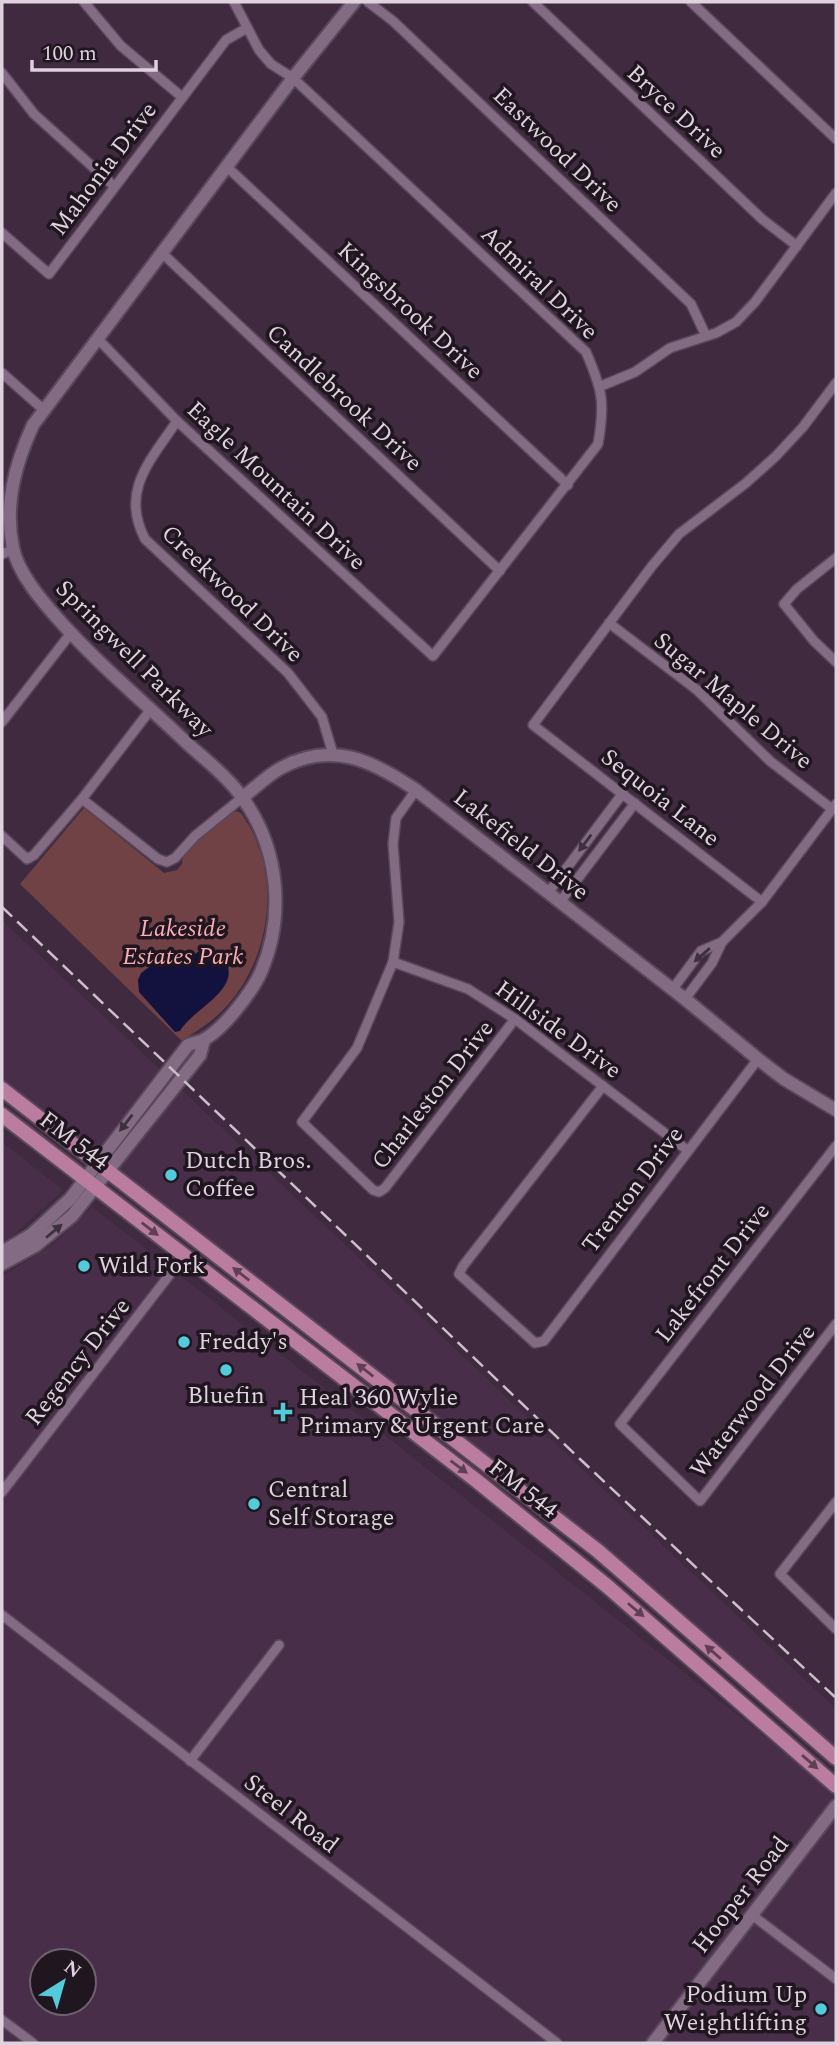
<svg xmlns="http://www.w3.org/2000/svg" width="838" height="2045" font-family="Spectral,serif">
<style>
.built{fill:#492e49;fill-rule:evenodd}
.green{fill:#704246}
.water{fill:#13123e}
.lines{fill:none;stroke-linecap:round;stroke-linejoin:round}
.minor-casing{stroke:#59475a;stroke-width:12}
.tertiary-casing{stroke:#59475a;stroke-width:16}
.primary-casing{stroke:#59475a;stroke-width:18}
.minor{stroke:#846b84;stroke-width:9}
.tertiary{stroke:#846b84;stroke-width:12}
.primary{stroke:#ba7c9f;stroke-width:14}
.rail{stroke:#cdbecc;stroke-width:2.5;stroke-dasharray:14 7;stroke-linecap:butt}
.oneway{fill:#3e303e}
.oneway2{fill:#5e3f53}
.poi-dot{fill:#53cbda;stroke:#201620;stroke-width:2.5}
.labels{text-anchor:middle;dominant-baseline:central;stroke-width:7;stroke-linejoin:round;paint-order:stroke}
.street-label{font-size:24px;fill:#dfd1de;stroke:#201620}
.park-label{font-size:24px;font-style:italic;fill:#faadb3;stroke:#201620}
.poi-label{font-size:24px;fill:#dfd1de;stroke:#201620;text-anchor:start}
</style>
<rect width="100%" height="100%" fill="#3f2a3f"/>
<!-- built -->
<g class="built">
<polygon points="2,920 836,1709 836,1746 591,1538 2,1082"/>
<polygon points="2,1142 63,1190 2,1246"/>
<path d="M92 1207 396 1444 836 1793V2043H2V1276L54 1244ZM42 1961H84V2003H42Z"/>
</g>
<!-- green -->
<path class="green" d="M84 808 164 873 177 870 182 864 183 856 200 837 235 811 241 813C284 872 272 962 221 1012 210 1023 195 1032 182 1041L20 884Z"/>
<!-- water -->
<path class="water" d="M203 948C215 951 224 953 228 967 235 993 191 1011 180 1031L175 1032 139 992 138 980 141 973 152 965 185 962Z"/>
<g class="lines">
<defs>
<g id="minor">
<polyline points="84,2 121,46 182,97"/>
<polyline points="368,2 393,21 691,304 706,336"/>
<polyline points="533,2 762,219 797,246"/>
<polyline points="691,2 836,139"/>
<polyline points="2,73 34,114 114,186"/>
<polyline points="226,166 568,485"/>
<polyline points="2,233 49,274 226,40 247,28"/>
<polyline points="162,253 500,571"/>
<path d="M98 339 177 421 433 656 598 444C605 403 603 391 586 352L293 78 271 64 259 50 234 2"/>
<polyline points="2,373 44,410"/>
<polyline points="601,386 635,372 670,348 716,333 736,322 755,302 836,193"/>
<path d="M177 421C150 461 120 491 145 539L288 673 322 717 333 754"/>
<polyline points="2,554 13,550"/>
<polyline points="836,558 797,589 784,604 814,641 836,662"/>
<polyline points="609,623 697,690 770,761 832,809"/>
<polyline points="2,722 71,633"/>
<polyline points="416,790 396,818 393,844 399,922 393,962 357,1048 302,1122 373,1190 379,1192 385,1188 515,1019"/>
<polyline points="82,799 158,859 167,862 175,858 195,836 243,797"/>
<polyline points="2,836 27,859 34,855 82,799 151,709"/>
<polyline points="548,893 623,793"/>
<polyline points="560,902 635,803"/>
<polyline points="762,902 533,725 652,566 679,534 746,483 776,456 803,427 836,383"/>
<polyline points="722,942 762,902 836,804"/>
<polyline points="393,962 468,989 515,1019 687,1150"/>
<polyline points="672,990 701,951 722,942 712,963 685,999"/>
<polyline points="603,1086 463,1266 459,1274 535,1343 544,1341 758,1059"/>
<polyline points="836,1146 620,1424 700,1501 836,1324"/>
<polyline points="2,1492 184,1256"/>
<polyline points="836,1502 780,1574 836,1629"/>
<polyline points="2,1615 557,2043"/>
<polyline points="190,1761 279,1645"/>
<polyline points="752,1915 836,1979"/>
<polyline points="2,2020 33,2043"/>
</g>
<g id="tertiary">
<path d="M243 797C255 788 268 775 281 768 332 740 373 761 416 790L685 999 758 1059 784 1079 836 1110"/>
<path d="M2 1252 31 1235 70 1199 188 1045C193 1043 199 1042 203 1040 223 1030 252 992 261 972 285 916 279 850 244 800 230 779 207 761 188 744 145 703 98 664 58 619 42 601 18 573 13 548 4 505 15 464 33 425L293 78 354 2"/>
<polyline points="2,1264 35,1246 72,1216 200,1055 204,1040"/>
<polyline points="653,2043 836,1806"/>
</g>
<g id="primary">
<polyline points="2,1089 598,1551 836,1758"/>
<polyline points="2,1115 477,1481 607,1586 836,1786"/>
</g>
</defs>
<!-- minor casing -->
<use href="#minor" class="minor-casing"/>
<!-- tertiary casing -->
<use href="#tertiary" class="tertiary-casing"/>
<!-- primary casing -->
<use href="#primary" class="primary-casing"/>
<!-- minor -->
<use href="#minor" class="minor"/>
<!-- tertiary -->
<use href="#tertiary" class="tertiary"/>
<!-- primary -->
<use href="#primary" class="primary"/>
<!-- rail -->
<polyline class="rail" points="2,907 581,1460 836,1698"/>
</g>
<!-- one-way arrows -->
<defs><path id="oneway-solid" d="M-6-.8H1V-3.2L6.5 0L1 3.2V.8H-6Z" transform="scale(1.75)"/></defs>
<g class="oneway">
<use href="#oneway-solid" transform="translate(585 843) rotate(127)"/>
<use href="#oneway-solid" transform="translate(702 955) rotate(139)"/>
<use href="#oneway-solid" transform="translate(126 1123) rotate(128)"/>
<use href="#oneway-solid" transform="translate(54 1231) rotate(-40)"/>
</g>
<g class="oneway2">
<use href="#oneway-solid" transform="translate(150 1229) rotate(38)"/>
<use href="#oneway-solid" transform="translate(241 1274) rotate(-142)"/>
<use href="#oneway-solid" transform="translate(365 1370) rotate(-142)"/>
<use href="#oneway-solid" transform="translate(459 1467) rotate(37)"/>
<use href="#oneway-solid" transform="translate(636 1610) rotate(40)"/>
<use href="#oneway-solid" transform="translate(713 1652) rotate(-139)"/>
<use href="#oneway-solid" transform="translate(810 1762) rotate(41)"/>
</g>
<!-- markers -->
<g class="poi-dot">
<circle cx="171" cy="1175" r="7"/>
<circle cx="84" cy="1266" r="7"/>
<circle cx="184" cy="1342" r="7"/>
<circle cx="226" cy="1370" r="7"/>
<path d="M279.5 1401.5h7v7h7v7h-7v7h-7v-7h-7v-7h7z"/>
<circle cx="254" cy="1504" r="7"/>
<circle cx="821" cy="2009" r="7"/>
</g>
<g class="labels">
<!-- street labels -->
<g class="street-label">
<text transform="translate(676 112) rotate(43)">Bryce Drive</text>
<text transform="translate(557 150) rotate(44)">Eastwood Drive</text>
<text transform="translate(104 169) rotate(-53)">Mahonia Drive</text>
<text transform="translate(539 283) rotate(44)">Admiral Drive</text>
<text transform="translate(410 311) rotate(43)">Kingsbrook Drive</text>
<text transform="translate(344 398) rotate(43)">Candlebrook Drive</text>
<text transform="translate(276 486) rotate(43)">Eagle Mountain Drive</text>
<text transform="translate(232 594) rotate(44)">Creekwood Drive</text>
<text transform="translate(134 659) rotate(45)">Springwell Parkway</text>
<text transform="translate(733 701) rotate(40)">Sugar Maple Drive</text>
<text transform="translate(660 798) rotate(38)">Sequoia Lane</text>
<text transform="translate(521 845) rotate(38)">Lakefield Drive</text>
<text transform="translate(558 1030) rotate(36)">Hillside Drive</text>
<text transform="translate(433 1095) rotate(-52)">Charleston Drive</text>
<text transform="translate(74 1141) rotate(37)">FM 544</text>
<text transform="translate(633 1190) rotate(-53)">Trenton Drive</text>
<text transform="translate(713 1273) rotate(-52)">Lakefront Drive</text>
<text transform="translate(78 1362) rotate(-52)">Regency Drive</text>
<text transform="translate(753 1401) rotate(-52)">Waterwood Drive</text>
<text transform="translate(523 1489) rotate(38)">FM 544</text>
<text transform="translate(291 1814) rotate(38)">Steel Road</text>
<text transform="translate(741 1895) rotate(-52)">Hooper Road</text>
</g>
<!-- park labels -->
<g class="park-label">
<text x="183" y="929">Lakeside<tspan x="183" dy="28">Estates Park</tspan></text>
</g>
<!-- poi labels -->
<g class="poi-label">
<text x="185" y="1161">Dutch Bros.<tspan x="185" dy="28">Coffee</tspan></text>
<text x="98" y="1266">Wild Fork</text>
<text x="198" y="1342">Freddy's</text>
<text x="226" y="1396" text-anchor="middle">Bluefin</text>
<text x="299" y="1398">Heal 360 Wylie<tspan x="299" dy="28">Primary &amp; Urgent Care</tspan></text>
<text x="268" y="1490">Central<tspan x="268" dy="28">Self Storage</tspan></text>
<text x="807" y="1995" text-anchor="end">Podium Up<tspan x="807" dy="28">Weightlifting</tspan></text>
</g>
</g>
<!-- border -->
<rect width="838" height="2045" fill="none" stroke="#dfd1de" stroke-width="7"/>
<!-- north arrow -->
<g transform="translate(63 1982) rotate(37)"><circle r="33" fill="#201620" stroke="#6c616c" stroke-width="2"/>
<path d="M0-5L12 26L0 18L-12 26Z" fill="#53cbda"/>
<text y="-10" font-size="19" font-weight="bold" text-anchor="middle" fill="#dfd1de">N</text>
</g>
<!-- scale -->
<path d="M32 60v10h124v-10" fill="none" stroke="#dfd1de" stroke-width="3.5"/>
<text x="42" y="60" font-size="21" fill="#dfd1de" stroke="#201620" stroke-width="5" paint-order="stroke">100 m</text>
</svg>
